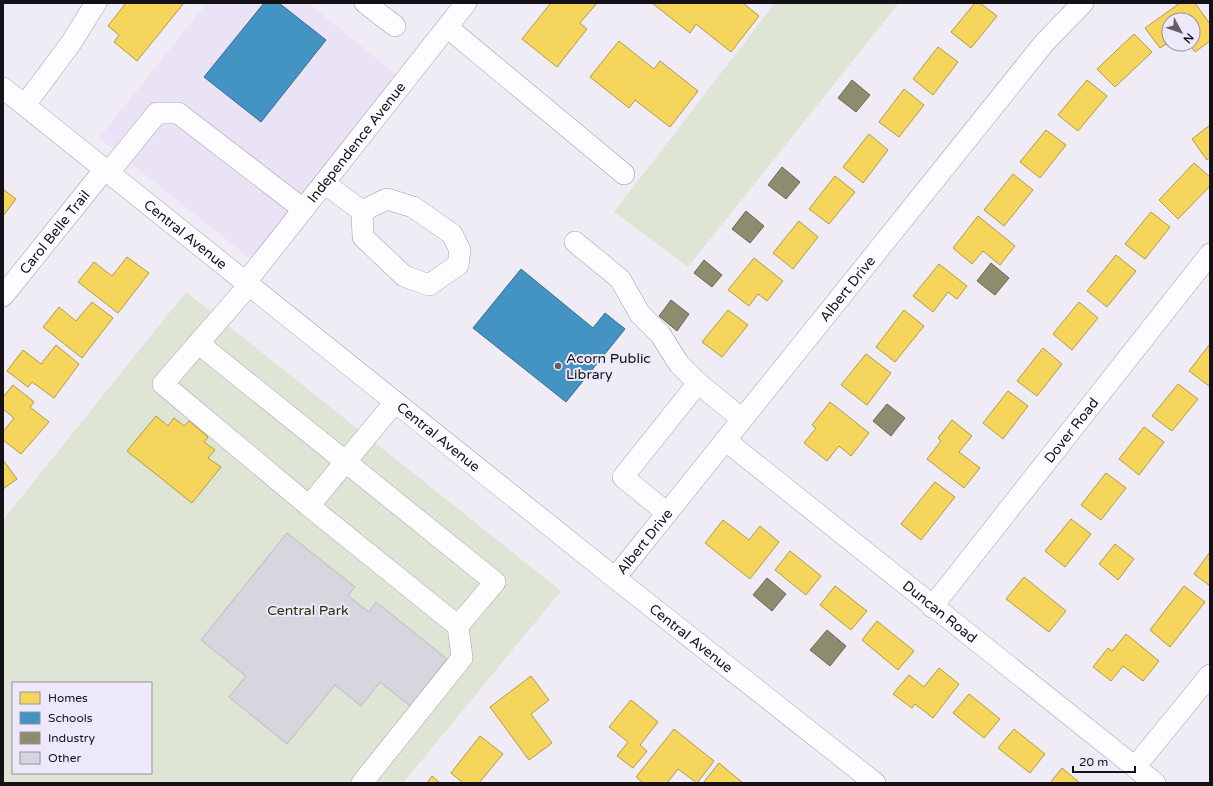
<svg xmlns="http://www.w3.org/2000/svg" width="1213" height="786" font-family="'Varela Round',sans-serif">
<style>
.built{fill:#e9e3f5}
.green{fill:#dee5d4;fill-rule:evenodd}
.homes{fill:#f6d55c;stroke:#b29a48}
.schools{fill:#4393c3;stroke:#356c90}
.industry{fill:#8c8c6e;stroke:#686754}
.building{fill:#d7d5dd;stroke:#bcbac2}
.lines{fill:none;stroke-linecap:round;stroke-linejoin:round}
.minor-casing{stroke:#a3a1a8;stroke-width:22}
.minor{stroke:#fdfcfe;stroke-width:21}
.poi-dot{fill:#615e66;stroke:#ede8fa;stroke-width:1.5}
.labels{text-anchor:middle;dominant-baseline:central;stroke-width:4;stroke-linejoin:round;paint-order:stroke}
.street-label{font-size:14px;fill:#141218;stroke:#ede8fa}
.poi-label{font-size:14px;fill:#141218;stroke:#ede8fa;text-anchor:start}
.park-label{font-size:14px;fill:#273408;stroke:#ede8fa}
</style>
<rect width="100%" height="100%" fill="#efecf6"/>
<!-- built -->
<polygon class="built" points="207,3 308,3 397,75 251,259 99,138"/>
<!-- green -->
<g class="green">
<polygon points="775,3 899,3 688,267 614,212"/>
<path d="M186 292 561 591 403 783H3V520ZM13 683H151V773H13Z"/>
</g>
<!-- homes -->
<g class="homes">
<polygon points="126,3 184,3 137,61 114,42 119,35 108,26"/>
<polygon points="548,3 597,3 580,23 587,29 557,67 522,39 550,4"/>
<polygon points="652,3 743,3 759,16 731,52 696,24 690,33"/>
<polygon points="975,3 980,3 997,16 971,48 951,32"/>
<polygon points="1180,3 1195,3 1210,24 1210,41 1195,52 1189,44 1193,44 1193,20 1169,20 1169,42 1160,48 1145,28"/>
<polygon points="1134,34 1152,52 1115,87 1097,69"/>
<polygon points="619,41 654,69 660,61 698,91 670,127 635,100 629,108 590,77"/>
<polygon points="938,47 958,62 933,95 913,79"/>
<polygon points="1087,80 1107,96 1078,131 1058,115"/>
<polygon points="904,89 924,105 899,137 879,122"/>
<polygon points="1210,125 1210,157 1207,160 1192,139"/>
<polygon points="1046,130 1066,145 1040,178 1020,162"/>
<polygon points="869,134 888,150 863,183 843,167"/>
<polygon points="1194,163 1210,177 1210,186 1178,219 1159,200"/>
<polygon points="1013,174 1033,190 1004,226 984,210"/>
<polygon points="835,176 855,192 829,224 809,209"/>
<polygon points="3,189 16,199 3,216"/>
<polygon points="1151,212 1170,227 1145,259 1125,244"/>
<polygon points="978,216 1015,246 1000,265 983,251 972,264 953,248"/>
<polygon points="799,221 818,237 793,269 773,253"/>
<polygon points="1116,255 1136,271 1107,307 1087,291"/>
<polygon points="127,257 149,273 118,313 78,282 94,262 112,276"/>
<polygon points="754,258 783,281 767,301 758,294 749,306 728,290"/>
<polygon points="939,264 967,286 957,299 948,292 933,312 913,296"/>
<polygon points="92,302 113,318 82,358 43,327 59,307 76,321"/>
<polygon points="1079,302 1098,318 1072,350 1053,334"/>
<polygon points="728,310 748,325 722,357 702,342"/>
<polygon points="904,310 924,326 895,362 876,347"/>
<polygon points="1210,344 1210,385 1209,386 1189,371"/>
<polygon points="56,345 79,364 54,398 32,382 28,387 7,371 23,350 41,364"/>
<polygon points="1043,348 1062,364 1037,396 1017,381"/>
<polygon points="866,354 891,373 867,405 841,385"/>
<polygon points="1178,384 1198,399 1172,431 1152,416"/>
<polygon points="13,385 34,402 30,407 49,422 21,454 3,440 3,432 14,418 3,409 3,397"/>
<polygon points="1008,391 1028,406 1003,439 983,423"/>
<polygon points="830,402 869,433 851,456 839,446 827,461 804,443 816,428 812,425"/>
<polygon points="156,416 168,426 174,418 184,426 189,421 208,437 204,442 215,450 208,458 221,467 192,503 127,451"/>
<polygon points="952,420 972,436 959,452 980,468 964,488 927,459 941,441 938,438"/>
<polygon points="1144,427 1164,442 1139,475 1119,459"/>
<polygon points="3,460 17,479 3,489"/>
<polygon points="1106,473 1126,488 1101,520 1081,505"/>
<polygon points="935,482 955,497 921,540 901,524"/>
<polygon points="1071,519 1091,534 1065,567 1045,551"/>
<polygon points="723,520 749,540 760,526 779,542 750,579 705,543"/>
<polygon points="1115,544 1134,559 1118,580 1099,564"/>
<polygon points="790,551 821,576 806,595 775,570"/>
<polygon points="1210,552 1210,586 1194,574"/>
<polygon points="1024,577 1066,611 1049,632 1006,599"/>
<polygon points="835,586 867,611 851,630 820,605"/>
<polygon points="1184,586 1205,602 1170,647 1150,630"/>
<polygon points="877,621 914,651 898,670 862,640"/>
<polygon points="1126,634 1159,661 1143,681 1123,666 1111,681 1093,667 1108,648 1112,651"/>
<polygon points="939,668 959,684 933,718 915,704 912,708 893,694 909,675 924,687"/>
<polygon points="531,676 549,700 531,714 552,743 529,760 490,707"/>
<polygon points="969,694 1000,719 984,738 953,713"/>
<polygon points="631,700 658,722 640,745 647,751 633,768 617,756 628,742 609,727"/>
<polygon points="674,729 714,761 697,783 678,769 667,783 643,783 636,777"/>
<polygon points="1014,729 1045,754 1030,773 998,748"/>
<polygon points="480,736 503,754 479,783 463,783 451,773"/>
<polygon points="719,763 743,783 703,783"/>
<polygon points="1062,768 1080,783 1050,783"/>
<polygon points="432,776 440,783 427,783"/>
</g>
<!-- schools -->
<g class="schools">
<polygon points="264,3 279,3 326,40 261,122 204,77"/>
<polygon points="521,269 593,328 605,313 625,329 566,402 473,328"/>
</g>
<!-- industry -->
<g class="industry">
<polygon points="852,80 870,95 856,112 838,98"/>
<polygon points="782,167 800,182 786,199 768,185"/>
<polygon points="746,211 764,226 750,243 732,229"/>
<polygon points="704,260 722,275 712,287 694,273"/>
<polygon points="991,263 1009,278 995,295 977,281"/>
<polygon points="671,300 689,314 677,331 659,316"/>
<polygon points="887,404 905,418 891,436 873,421"/>
<polygon points="767,578 786,594 772,611 753,595"/>
<polygon points="827,630 846,646 830,666 810,650"/>
</g>
<!-- building -->
<polygon class="building" points="287,533 355,587 348,596 369,612 376,602 447,659 410,706 380,682 361,706 335,685 287,744 229,697 246,676 201,640"/>
<g class="lines">
<defs>
<g id="minor">
<polyline points="365,3 395,26"/>
<polyline points="447,27 624,174"/>
<path id="s1" d="M3 88 615 578 875 783"/>
<polyline points="25,105 71,43 96,3"/>
<polyline points="109,172 157,113 178,113 303,209"/>
<polyline points="324,183 362,211"/>
<polygon points="387,199 413,207 452,234 460,250 458,265 429,285 404,276 363,237 362,211"/>
<polyline points="575,242 620,279 640,314 660,334 679,364 698,383"/>
<path id="s2" d="M246 282 466 3"/>
<polyline points="249,285 163,384 309,506"/>
<path id="s3" d="M3 296 105 169"/>
<polyline points="198,343 495,582 458,626"/>
<path id="s4" d="M725 440 1155 783"/>
<polyline points="667,513 623,477 698,383 742,419"/>
<path id="s5" d="M615 578 1045 42 1083 3"/>
<path id="s6" d="M932 607 1210 254"/>
<polyline points="1135,767 1210,675"/>
<polyline points="362,783 462,658 458,626 309,506 395,402"/>
</g>
</defs>
<!-- minor casing -->
<use href="#minor" class="minor-casing"/>
<!-- minor -->
<use href="#minor" class="minor"/>
</g>
<!-- markers -->
<circle class="poi-dot" cx="558" cy="366" r="4"/>
<g class="labels">
<!-- street labels -->
<g class="street-label">
<text stroke="none"><textPath href="#s2" startOffset="178">Independence Avenue</textPath></text>
<text stroke="none"><textPath href="#s3" startOffset="82">Carol Belle Trail</textPath></text>
<text stroke="none"><textPath href="#s1" startOffset="234">Central Avenue</textPath></text>
<text stroke="none"><textPath href="#s5" startOffset="371">Albert Drive</textPath></text>
<text stroke="none"><textPath href="#s6" startOffset="225">Dover Road</textPath></text>
<text stroke="none"><textPath href="#s1" startOffset="558">Central Avenue</textPath></text>
<text stroke="none"><textPath href="#s5" startOffset="47">Albert Drive</textPath></text>
<text stroke="none"><textPath href="#s4" startOffset="275">Duncan Road</textPath></text>
<text stroke="none"><textPath href="#s1" startOffset="881">Central Avenue</textPath></text>
</g>
<!-- poi labels -->
<g class="poi-label">
<text x="566" y="358">Acorn Public<tspan x="566" dy="16">Library</tspan></text>
</g>
<!-- park labels -->
<g class="park-label">
<text x="308" y="610">Central Park</text>
</g>
</g>
<!-- border -->
<rect width="1213" height="786" fill="none" stroke="#141218" stroke-width="8"/>
<!-- legend -->
<rect x="12" y="682" width="140" height="92" fill="#ede8fa" stroke="#9692a0"/>
<rect x="20" y="692" width="20" height="12" fill="#f6d55c" stroke="#9692a0"/>
<text x="48" y="702" font-size="12" fill="#141218">Homes</text>
<rect x="20" y="712" width="20" height="12" fill="#4393c3" stroke="#9692a0"/>
<text x="48" y="722" font-size="12" fill="#141218">Schools</text>
<rect x="20" y="732" width="20" height="12" fill="#8c8c6e" stroke="#9692a0"/>
<text x="48" y="742" font-size="12" fill="#141218">Industry</text>
<rect x="20" y="752" width="20" height="12" fill="#d7d5dd" stroke="#9692a0"/>
<text x="48" y="762" font-size="12" fill="#141218">Other</text>
<!-- north arrow -->
<g transform="translate(1181 32) rotate(130)"><circle r="19" fill="#ede8fa" stroke="#9692a0"/>
<path d="M0-3L7 15L0 10L-7 15Z" fill="#615e66"/>
<text y="-6" font-size="11" font-weight="bold" text-anchor="middle" fill="#141218">N</text>
</g>
<!-- scale -->
<path d="M1073 766v6h62v-6" fill="none" stroke="#141218" stroke-width="2"/>
<text x="1079" y="766" font-size="12" fill="#141218" stroke="#ede8fa" stroke-width="3" paint-order="stroke">20 m</text>
</svg>
